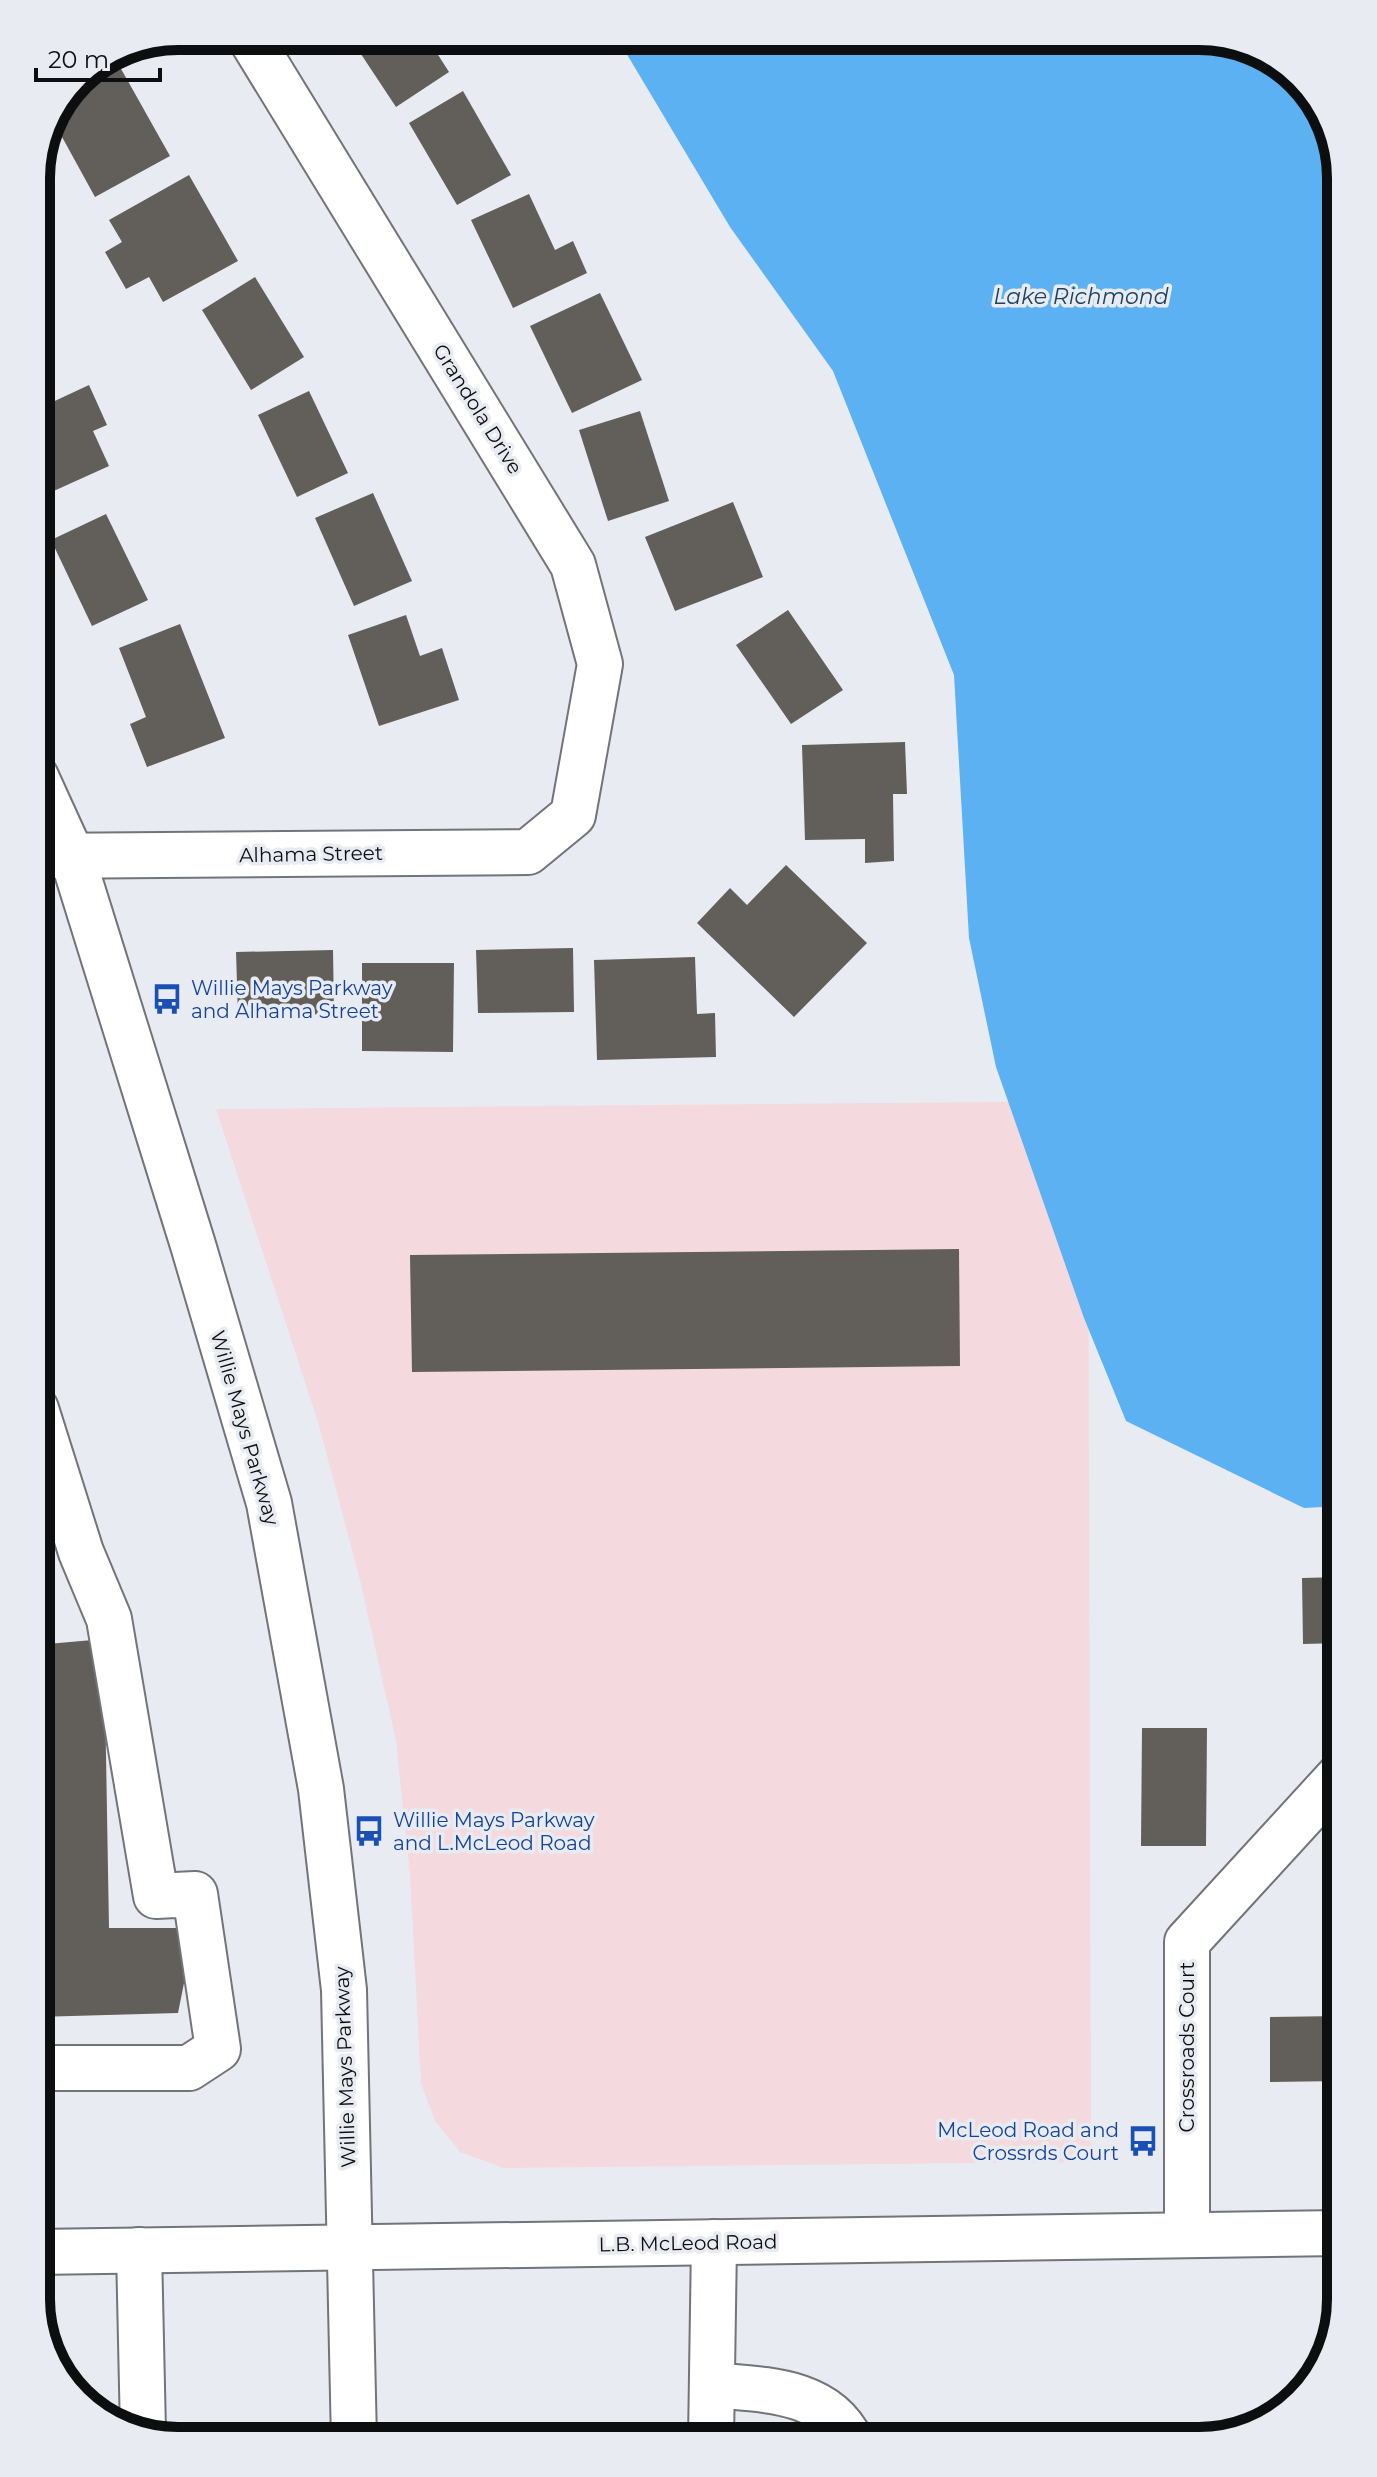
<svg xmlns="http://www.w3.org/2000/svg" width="1377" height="2477" font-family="Montserrat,sans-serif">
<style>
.commercial{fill:#f4dadf}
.water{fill:#5cb1f2}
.building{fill:#625e59}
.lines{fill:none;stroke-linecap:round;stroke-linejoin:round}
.minor-casing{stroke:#717479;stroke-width:48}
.minor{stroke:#fff;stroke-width:44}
.labels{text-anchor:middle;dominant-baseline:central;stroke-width:7;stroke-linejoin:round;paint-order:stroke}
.street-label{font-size:20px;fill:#0d0e10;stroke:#e8ecf2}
.transit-label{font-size:20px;fill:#164399;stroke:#e8ecf2;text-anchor:start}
.water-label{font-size:22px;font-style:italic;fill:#1f435e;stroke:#e8ecf2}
.rim{fill:none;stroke:#0d0e10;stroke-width:10}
</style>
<rect width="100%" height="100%" fill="#e8ecf2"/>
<!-- commercial -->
<polygon class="commercial" points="1088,1101 1091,2162 504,2168 460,2152 435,2121 421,2083 410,1874 396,1741 360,1580 318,1422 216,1109"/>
<!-- water -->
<polygon class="water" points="616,36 1209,36 1285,65 1330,123 1341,178 1341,1506 1304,1508 1126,1421 1084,1318 996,1067 969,938 954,675 833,371 730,227"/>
<!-- building -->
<g class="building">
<polygon points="349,36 426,36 449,72 396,107"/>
<polygon points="120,67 170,156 95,197 56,126 70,95"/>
<polygon points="463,91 511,175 457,205 409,123"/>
<polygon points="189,175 238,261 163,302 149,277 126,289 105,252 122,242 109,220"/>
<polygon points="529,194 555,250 573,241 587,273 513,308 471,220"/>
<polygon points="255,277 304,357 251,390 202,310"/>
<polygon points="600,293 642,380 572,413 530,326"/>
<polygon points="89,385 107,425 93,431 109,466 36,499 36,394 39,393 44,406"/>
<polygon points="309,391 348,473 297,497 258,415"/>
<polygon points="640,411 669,501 608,521 579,430"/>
<polygon points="373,493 412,581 354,606 315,518"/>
<polygon points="733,502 763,577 675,611 645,537"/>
<polygon points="106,514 148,600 92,626 51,540"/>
<polygon points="788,610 843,690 791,724 736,645"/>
<polygon points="406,615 420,656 442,648 459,700 379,726 348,635"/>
<polygon points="180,624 225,738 147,767 130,724 146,717 119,648"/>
<polygon points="905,742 907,794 893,794 894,861 865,863 865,839 805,840 802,745"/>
<polygon points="786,865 867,943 794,1017 697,923 730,888 747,905"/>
<polygon points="573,948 574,1012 478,1013 476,950"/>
<polygon points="333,950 334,1014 238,1016 236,952"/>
<polygon points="695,957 697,1014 715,1013 716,1057 597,1060 594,960"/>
<polygon points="362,963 454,963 453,1052 362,1051"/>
<polygon points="959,1249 960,1366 412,1372 410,1255"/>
<polygon points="1341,1577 1341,1643 1303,1644 1302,1578"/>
<polygon points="104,1639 109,1928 195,1928 178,2013 36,2017 36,1645"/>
<polygon points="1142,1728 1207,1728 1206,1846 1141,1846"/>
<polygon points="1341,2016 1341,2081 1270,2082 1270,2017"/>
</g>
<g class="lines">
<defs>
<g id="minor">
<polyline points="36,777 72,856 193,1245 269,1503 321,1789 344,1990 354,2441"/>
<polyline points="36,856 528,852 573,815 600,664 573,565 249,36"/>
<polyline points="36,2068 189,2068 218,2049 195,1894 156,1896 109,1619 81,1552 36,1409"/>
<polyline points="1187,2235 1187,1942 1341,1774"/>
<polyline points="139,2250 143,2432"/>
<polyline points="36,2252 1341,2233"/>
<path d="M712 2385C762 2390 825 2388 851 2441"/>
<polyline points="711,2441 714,2242"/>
</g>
</defs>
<!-- minor casing -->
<use href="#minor" class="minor-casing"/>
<!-- minor -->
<use href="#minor" class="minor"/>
</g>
<!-- icons -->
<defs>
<symbol id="bus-bare" viewBox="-9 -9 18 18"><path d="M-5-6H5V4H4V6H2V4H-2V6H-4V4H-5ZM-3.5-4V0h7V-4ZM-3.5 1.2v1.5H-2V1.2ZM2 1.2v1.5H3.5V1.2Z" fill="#1a4fb4" stroke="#e8ecf2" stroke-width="2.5" paint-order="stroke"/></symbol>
</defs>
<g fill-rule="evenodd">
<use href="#bus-bare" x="145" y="977" width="44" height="44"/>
<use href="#bus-bare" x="347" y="1809" width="44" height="44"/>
<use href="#bus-bare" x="1121" y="2119" width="44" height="44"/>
</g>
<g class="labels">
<!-- street labels -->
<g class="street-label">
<text transform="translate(478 409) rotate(58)">Grandola Drive</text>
<text transform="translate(311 854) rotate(-1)">Alhama Street</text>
<text transform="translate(245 1428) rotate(74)">Willie Mays Parkway</text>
<text transform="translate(1187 2047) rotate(-90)">Crossroads Court</text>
<text transform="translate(345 2067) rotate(-92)">Willie Mays Parkway</text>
<text transform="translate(688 2243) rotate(-1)">L.B. McLeod Road</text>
</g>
<!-- transit labels -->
<g class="transit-label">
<text x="191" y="988">Willie Mays Parkway<tspan x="191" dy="23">and Alhama Street</tspan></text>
<text x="393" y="1820">Willie Mays Parkway<tspan x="393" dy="23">and L.McLeod Road</tspan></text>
<text x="1119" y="2130" text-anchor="end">McLeod Road and<tspan x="1119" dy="23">Crossrds Court</tspan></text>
</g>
<!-- water labels -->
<g class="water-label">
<text x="1081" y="296">Lake Richmond</text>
</g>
</g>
<!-- crop -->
<path d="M0 0H1377V2477H0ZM178 50H1199A128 128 0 0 1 1327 178V2299A128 128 0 0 1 1199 2427H178A128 128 0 0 1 50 2299V178A128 128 0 0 1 178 50Z" fill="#e8ecf2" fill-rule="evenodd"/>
<path class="rim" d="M178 50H1199A128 128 0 0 1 1327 178V2299A128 128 0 0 1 1199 2427H178A128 128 0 0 1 50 2299V178A128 128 0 0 1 178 50Z"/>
<!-- scale -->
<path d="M36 68v12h124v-12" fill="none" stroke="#0d0e10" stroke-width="4"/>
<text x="48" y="68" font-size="24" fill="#0d0e10" stroke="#e8ecf2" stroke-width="6" paint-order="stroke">20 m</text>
</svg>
